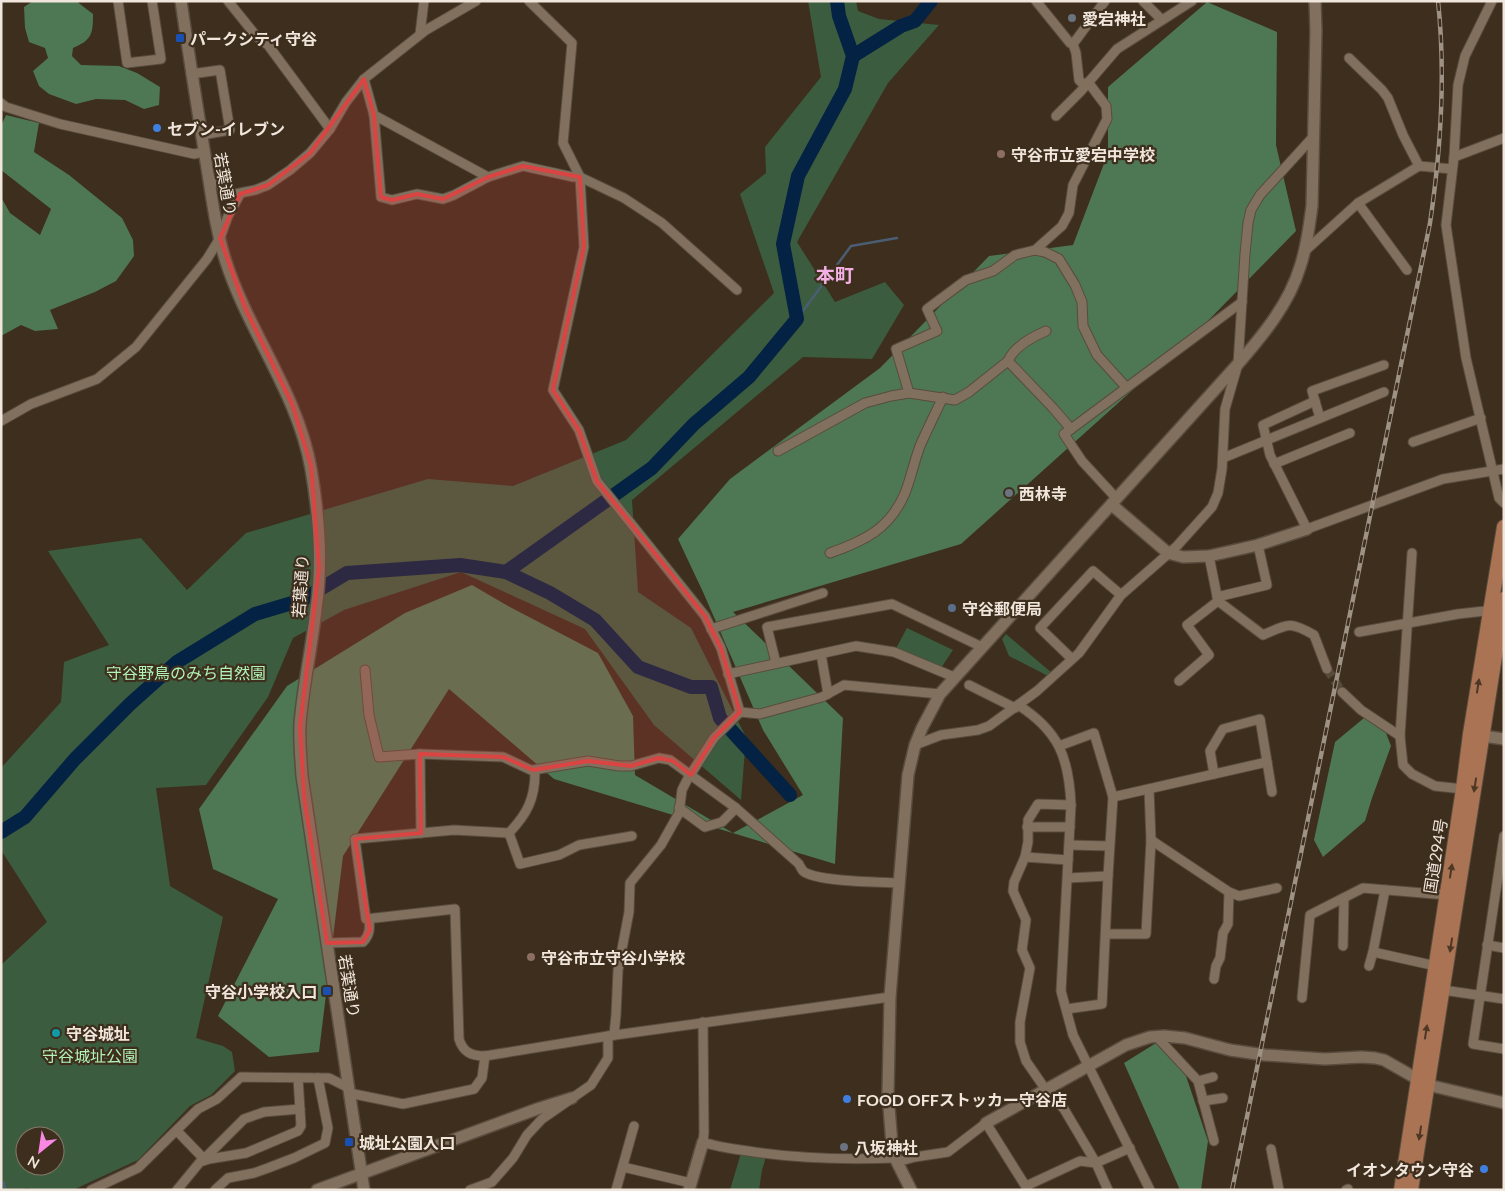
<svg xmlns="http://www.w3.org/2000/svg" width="1505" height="1191" font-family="Lato,'Noto Sans JP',sans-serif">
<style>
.green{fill:#3c5c3f;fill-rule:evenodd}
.forest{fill:#4e7753}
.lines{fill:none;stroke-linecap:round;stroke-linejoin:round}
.stream{stroke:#4a5d72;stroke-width:2.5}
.river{stroke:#032244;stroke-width:14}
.minor-tunnel{stroke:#584a3a;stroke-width:9;stroke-dasharray:9 4.5;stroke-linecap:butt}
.minor-casing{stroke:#594c3e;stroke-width:11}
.tertiary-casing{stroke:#594c3e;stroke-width:14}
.trunk-casing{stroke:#594c3e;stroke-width:16}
.minor{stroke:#81705d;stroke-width:9}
.tertiary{stroke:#81705d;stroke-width:11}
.trunk{stroke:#aa7354;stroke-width:14}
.rail-casing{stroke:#9e9285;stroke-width:4.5}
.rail{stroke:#3d2e1d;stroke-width:2.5;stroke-dasharray:8;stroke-linecap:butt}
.oneway{fill:#4d3825}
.marked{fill:#da4443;fill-opacity:0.2;stroke:#da4443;stroke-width:4;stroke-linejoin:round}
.worship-dot{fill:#6b7280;stroke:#3d2e1d;stroke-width:2}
.transit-dot{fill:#1a4fb4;stroke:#3d2e1d;stroke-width:2}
.shop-dot{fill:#3f7fe0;stroke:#3d2e1d;stroke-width:2}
.education-dot{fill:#8d6e63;stroke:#3d2e1d;stroke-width:2}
.service-dot{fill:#5c6f8a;stroke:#3d2e1d;stroke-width:2}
.culture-dot{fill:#0f9aa8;stroke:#3d2e1d;stroke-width:2}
.labels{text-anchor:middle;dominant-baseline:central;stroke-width:4.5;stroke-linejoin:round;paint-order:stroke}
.poi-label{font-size:16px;font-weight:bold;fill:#f0e6dc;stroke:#3d2e1d;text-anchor:start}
.street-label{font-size:16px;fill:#f0e6dc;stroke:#3d2e1d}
.park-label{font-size:16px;fill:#b1f2b7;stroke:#3d2e1d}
.quarter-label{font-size:19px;font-weight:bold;fill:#f2b0e3;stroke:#3d2e1d}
</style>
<rect width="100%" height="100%" fill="#3d2e1d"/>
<!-- green -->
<g class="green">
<path d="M808 1H856L858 11 879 19 939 25 888 83 797 242 835 302 885 282 904 305 872 359 803 357 632 500 638 592 691 628 746 737 741 800 654 725 585 629 461 572 344 610 293 638 268 697 206 785 156 788 170 886 223 917 196 1038 223 1046 232 1052 235 1071 211 1095 190 1106 138 1160 73 1190H35L26 1188 23 1190H1V965L47 922 1 850V768L61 702 64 662 109 645 48 551 141 538 187 590 246 533 428 479 513 486 626 440 774 293 740 194 766 173 765 147 821 77ZM25 1136H55V1166H25Z"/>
<polygon points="907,628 953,650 939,671 894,652"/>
<polygon points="1006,634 1052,673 1048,676 1009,656 1002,639"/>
<polygon points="741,1153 766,1157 762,1170 759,1190 730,1190"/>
</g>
<!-- forest -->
<g class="forest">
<path d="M33 1H76L93 14C93 34 92 40 73 48L72 56 81 65 119 66 137 73 160 87 159 105 144 109 125 100 96 99 76 104 49 94 39 86 33 71 48 58 45 48 29 42 25 28 24 7Z"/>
<polygon points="1207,2 1277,32 1276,145 1296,231 1195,334 961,544 733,612 843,718 835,864 554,779 449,689 343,856 319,1052 269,1057 218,1016 278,899 213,869 199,809 287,686 405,613 472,585 508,606 598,653 633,716 635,775 733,833 803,795 763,730 703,592 678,539 730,479 880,368 989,256 1073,245 1108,153 1108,87"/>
<polygon points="6,115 39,123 34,152 69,175 122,218 133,240 134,256 116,281 95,292 50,310 58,329 35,331 21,325 1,336 1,197 10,213 40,235 51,209 1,170 1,126"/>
<polygon points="1364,718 1386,733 1391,746 1372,798 1365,821 1323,857 1314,840 1335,742"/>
<polygon points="1156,1043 1185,1073 1208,1141 1201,1190 1180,1190 1124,1063"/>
</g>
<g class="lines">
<!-- stream -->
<g class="stream">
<polyline points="797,319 851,246 897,238"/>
<polyline points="1,1181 4,1183 5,1190"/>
</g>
<!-- river -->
<g class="river">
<polyline points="853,56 901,26 915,21 931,1"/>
<polyline points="506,572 550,593 595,620 638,667 691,687 711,687 720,718 790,795"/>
<polyline points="1,832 25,817 75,759 130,704 177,662 255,614 302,600 347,573 460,565 506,572 652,468 694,424 749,377 797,319 783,244 798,176 845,89 853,56 839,16 837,1"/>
</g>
<!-- minor-tunnel -->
<polyline class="minor-tunnel" points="1327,669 1342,692"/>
<defs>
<g id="minor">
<polyline points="118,1 127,63 161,59 152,1"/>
<polyline points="228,1 257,37 268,45 330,129"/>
<polyline points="529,1 572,43 563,143 580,177 584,247 553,390 579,430 597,481 705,616 721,648 740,712 714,738 687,780 682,790 679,813 661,845 630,883 629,912 618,970 616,1015 614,1035"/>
<polyline points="1036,1 1070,43 1073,44 1076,53 1079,80 1085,86"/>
<polyline points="1143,1 1162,20"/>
<polyline points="1492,1 1465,56 1458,85 1454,157 1446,225 1466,358 1499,498 1504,503"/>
<polyline points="420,34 424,1"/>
<polyline points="1073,44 1105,1"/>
<polyline points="1349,58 1382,90 1388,98 1403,135 1419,166 1452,169"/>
<polyline points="191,74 220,70 230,130 202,135"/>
<polyline points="364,79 374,115 488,177 523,166 573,177 580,177 624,198 662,223 737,290"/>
<polyline points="1,103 6,107 60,124 194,154 204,152"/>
<polyline points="374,115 381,197 392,200 417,194 443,199 454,195 488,177"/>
<polyline points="1056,116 1081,91 1117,49 1192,1"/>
<polyline points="1454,157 1504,138"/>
<polyline points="209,178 235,194 255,190 268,185 290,170 310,153 330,129 346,102 364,79 426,30 476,1"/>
<polyline points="1358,203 1407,270"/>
<polyline points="1035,250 1062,226 1069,213 1073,185 1107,119 1106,106 1088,82"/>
<polyline points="1305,251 1358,203 1419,166"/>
<path d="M1008 361C1014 347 1032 337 1046 331"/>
<polyline points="909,393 896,349 937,331 927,309 966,280 993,271 1015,255 1035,250 1045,252 1059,259 1075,285 1082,302 1083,326 1097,355 1126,387"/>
<polyline points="1315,401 1263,425 1270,455 1307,529 1443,479 1504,469"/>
<polyline points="1320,418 1312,391 1384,365"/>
<polyline points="1,421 31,404 97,379 136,347 207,259 220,238 228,216 240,194"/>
<polyline points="1071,429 1242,302"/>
<polyline points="1413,442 1481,418"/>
<polyline points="778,451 865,403 891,396 909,393 955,400 969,392 1008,361 1053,408 1071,429 1064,434 1082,461 1117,499"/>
<polyline points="1223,458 1384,392"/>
<polyline points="1274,464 1350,433"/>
<path d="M830 553C864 541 890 529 905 493 911 478 914 462 920 446 927 430 935 414 943 397"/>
<polyline points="1412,553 1400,736 1403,765 1412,774 1435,786 1463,789"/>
<polyline points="1217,597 1267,585 1258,545"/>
<path d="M1218 601 1263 635C1289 624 1289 621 1314 635L1327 669"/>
<polyline points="711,629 823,593"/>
<polyline points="1359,632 1458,614 1494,610"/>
<polyline points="821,654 828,694"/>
<polyline points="1072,659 1040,628 1093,571 1121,595"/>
<polyline points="776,663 767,627 892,604 982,647"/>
<path d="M365 670 369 715 379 757 420 754 503 757 535 772C535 799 527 814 509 833L454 830 355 839 366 919 455 909 459 1039C463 1052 471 1056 485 1056"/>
<polyline points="728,674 856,646 894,652 954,677"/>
<polyline points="1179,681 1209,655 1187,625 1218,601 1209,556"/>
<polyline points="969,685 1015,708"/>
<polyline points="1342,692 1361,710 1400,736"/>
<path d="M1018 705C1059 731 1069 758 1071 805L1061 991 1073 1035 1150 1190"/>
<polyline points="740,712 760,714 822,697 844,685 940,694"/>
<polyline points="915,745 941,735 978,730 989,726 1037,691 1079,653 1121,595 1176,547 1212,507 1218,493 1222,469 1225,409 1238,364 1245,254 1248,223 1251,210 1260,195 1313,137"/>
<polyline points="1059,746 1094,733 1113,797 1108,876 1068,878"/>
<polyline points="420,754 421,833"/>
<path d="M533 770 588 761 619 766H631L659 758 670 760 736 808 799 864C799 865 803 871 803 871 816 882 880 882 899 883"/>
<polyline points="1214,774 1210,751 1223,729 1260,719 1272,792"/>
<polyline points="1113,797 1267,762"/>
<polyline points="679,808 705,827 722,822 736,808"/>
<polyline points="1027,827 1070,827"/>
<polyline points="509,833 520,864 559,855 579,845 632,836"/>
<polyline points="1504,836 1473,1044 1504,1049"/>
<polyline points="1151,840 1229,892 1239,896 1277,888"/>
<polyline points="1069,845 1109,846"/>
<polyline points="1025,857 1028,842 1028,820 1038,804 1071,805"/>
<polyline points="1068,860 1025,857 1014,882 1013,891 1026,920 1022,950 1030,968 1020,1022 1020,1042 1026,1061 1046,1090 1064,1109 1096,1163 1108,1190"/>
<polyline points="1385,890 1373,952 1436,966"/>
<polyline points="1106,934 1146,934 1151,840 1149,789"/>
<path d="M327 943 363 942C370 935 370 928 369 919"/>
<polyline points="1487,945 1504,948"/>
<polyline points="1343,946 1344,898"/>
<polyline points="1369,966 1373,952"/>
<polyline points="1214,979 1216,966 1220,958 1223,933 1228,924 1229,892"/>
<polyline points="1443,990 1504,999"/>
<polyline points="1302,998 1310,915 1363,888 1447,895"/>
<polyline points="1067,1009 1102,1004 1108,876"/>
<path d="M703 1022 704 1133 703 1142C717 1147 733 1149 748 1151 798 1159 846 1160 896 1158"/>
<polyline points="1156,1036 1198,1081 1214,1141"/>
<polyline points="1198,1081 1213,1077"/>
<polyline points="349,1093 403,1104 474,1089 482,1078 485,1056 608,1036 890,997"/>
<polyline points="1203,1101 1223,1098"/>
<polyline points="177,1131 205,1160"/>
<polyline points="1271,1149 1279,1190"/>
<polyline points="204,1159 244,1119 264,1112 300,1109"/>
<polyline points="897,1162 915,1157 948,1152 986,1123 1028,1190"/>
<polyline points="623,1167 691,1183"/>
<polyline points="1026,1186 1080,1161 1096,1163 1130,1148"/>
<polyline points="91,1190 138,1168 198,1109 217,1099 241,1077 329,1078 349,1088"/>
<polyline points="177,1190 200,1162 209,1159 246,1153 298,1131 301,1126 298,1078"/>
<polyline points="215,1190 228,1178 254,1173 268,1168 294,1158 325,1143 328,1128 318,1078"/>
<polyline points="470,1190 492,1182 513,1158 527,1135 542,1119 591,1085 608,1058 608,1036"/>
<polyline points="616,1190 634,1126"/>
<polyline points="1346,1190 1348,1189"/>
</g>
<g id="tertiary">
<path d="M181 1C189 57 198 112 207 168 212 199 216 231 226 262 249 333 298 394 311 469 319 515 323 562 316 609 312 647 303 685 300 724 299 741 301 759 302 776L364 1190"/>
<polyline points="1112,505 1168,553 1183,557 1209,556 1258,545 1307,529"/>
<polyline points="1476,735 1504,739"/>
<polyline points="986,1123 1126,1045 1150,1037 1164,1036 1185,1038 1230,1050 1265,1055 1325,1059 1361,1057 1375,1058 1384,1060 1428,1085 1504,1103"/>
<polyline points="317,1190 537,1109 572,1098"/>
<polyline points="689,1190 703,1142"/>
<path d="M911 1190 897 1162 892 1145 888 1094 890 997 908 775 915 745 922 728 940 694 1238 364C1263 335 1289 304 1300 267 1307 247 1309 227 1312 206L1316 31 1315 1"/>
</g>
<g id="trunk">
<polyline points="1401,1190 1463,789 1470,734 1504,527"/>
<polyline points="1411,1190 1504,599"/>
</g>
</defs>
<!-- minor casing -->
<use href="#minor" class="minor-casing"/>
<!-- tertiary casing -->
<use href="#tertiary" class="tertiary-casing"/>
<!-- trunk casing -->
<use href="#trunk" class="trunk-casing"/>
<!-- minor -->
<use href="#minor" class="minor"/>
<!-- tertiary -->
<use href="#tertiary" class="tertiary"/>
<!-- trunk -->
<use href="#trunk" class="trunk"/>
<defs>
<path id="rail" d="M1232 1190 1430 223C1441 149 1446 76 1438 1"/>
</defs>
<!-- rail casing -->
<use href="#rail" class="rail-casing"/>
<!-- rail -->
<use href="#rail" class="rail"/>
</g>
<!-- one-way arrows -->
<defs><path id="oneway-solid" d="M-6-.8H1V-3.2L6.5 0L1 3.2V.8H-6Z" transform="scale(1.25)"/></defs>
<g class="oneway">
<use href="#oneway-solid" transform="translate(1478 686) rotate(-81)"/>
<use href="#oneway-solid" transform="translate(1475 785) rotate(99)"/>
<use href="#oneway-solid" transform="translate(1451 871) rotate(-81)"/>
<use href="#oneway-solid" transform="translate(1451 945) rotate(99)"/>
<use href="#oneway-solid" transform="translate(1426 1032) rotate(-81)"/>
<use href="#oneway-solid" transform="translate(1420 1133) rotate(99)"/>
</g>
<!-- marked area -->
<path class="marked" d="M364 79 374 115 381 197 392 200 417 194 443 199 488 177 523 166 580 177 584 247 553 390 579 430 597 481 705 616 721 648 740 712 714 738 691 775 673 761 659 758 631 766 588 761 533 770 503 757 420 754 421 833 355 839 370 930 363 942 327 943 304 797 300 726 319 568 311 466 292 404 245 308 220 238 240 194 268 185 310 153Z"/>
<!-- markers -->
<g class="worship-dot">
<circle cx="1072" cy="18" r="5"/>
<circle cx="1009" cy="493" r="5"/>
<circle cx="844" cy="1147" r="5"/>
</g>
<g class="transit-dot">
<rect x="175" y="33" width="10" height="10" rx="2.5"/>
<rect x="322" y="986" width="10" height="10" rx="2.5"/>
<rect x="344" y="1137" width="10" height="10" rx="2.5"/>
</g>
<g class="shop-dot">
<circle cx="157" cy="128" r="5"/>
<circle cx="847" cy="1099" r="5"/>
<circle cx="1484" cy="1169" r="5"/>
</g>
<g class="education-dot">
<circle cx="1001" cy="154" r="5"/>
<circle cx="531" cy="957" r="5"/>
</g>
<circle class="service-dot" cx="952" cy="608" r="5"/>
<circle class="culture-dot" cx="56" cy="1033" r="5"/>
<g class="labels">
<!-- poi labels -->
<g class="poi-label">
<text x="1082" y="18">愛宕神社</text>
<text x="190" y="38">パークシティ守谷</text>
<text x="167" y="128">セブン-イレブン</text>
<text x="1011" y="154">守谷市立愛宕中学校</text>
<text x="1019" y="493">西林寺</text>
<text x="962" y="608">守谷郵便局</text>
<text x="541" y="957">守谷市立守谷小学校</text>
<text x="317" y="991" text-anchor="end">守谷小学校入口</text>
<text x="66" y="1033">守谷城址</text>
<text x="857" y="1099">FOOD OFFストッカー守谷店</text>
<text x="359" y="1142">城址公園入口</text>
<text x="854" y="1147">八坂神社</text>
<text x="1474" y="1169" text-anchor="end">イオンタウン守谷</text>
</g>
<!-- street labels -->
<g class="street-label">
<text transform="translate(226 184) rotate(80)">若葉通り</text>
<text transform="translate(300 586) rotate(-86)">若葉通り</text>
<text transform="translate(1435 856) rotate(-81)">国道294号</text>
<text transform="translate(350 986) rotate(81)">若葉通り</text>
</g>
<!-- park labels -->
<g class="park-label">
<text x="186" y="672">守谷野鳥のみち自然園</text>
<text x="90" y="1055">守谷城址公園</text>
</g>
<!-- quarter labels -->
<g class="quarter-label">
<text x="835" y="274">本町</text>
</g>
</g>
<!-- border -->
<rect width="1505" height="1191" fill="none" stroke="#f0e6dc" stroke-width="5"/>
<!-- north arrow -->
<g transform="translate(40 1151) rotate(210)"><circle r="24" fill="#3d2e1d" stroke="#857869"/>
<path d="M0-4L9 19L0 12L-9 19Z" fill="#fb87e5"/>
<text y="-8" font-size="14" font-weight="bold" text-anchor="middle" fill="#f0e6dc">N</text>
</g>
</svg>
